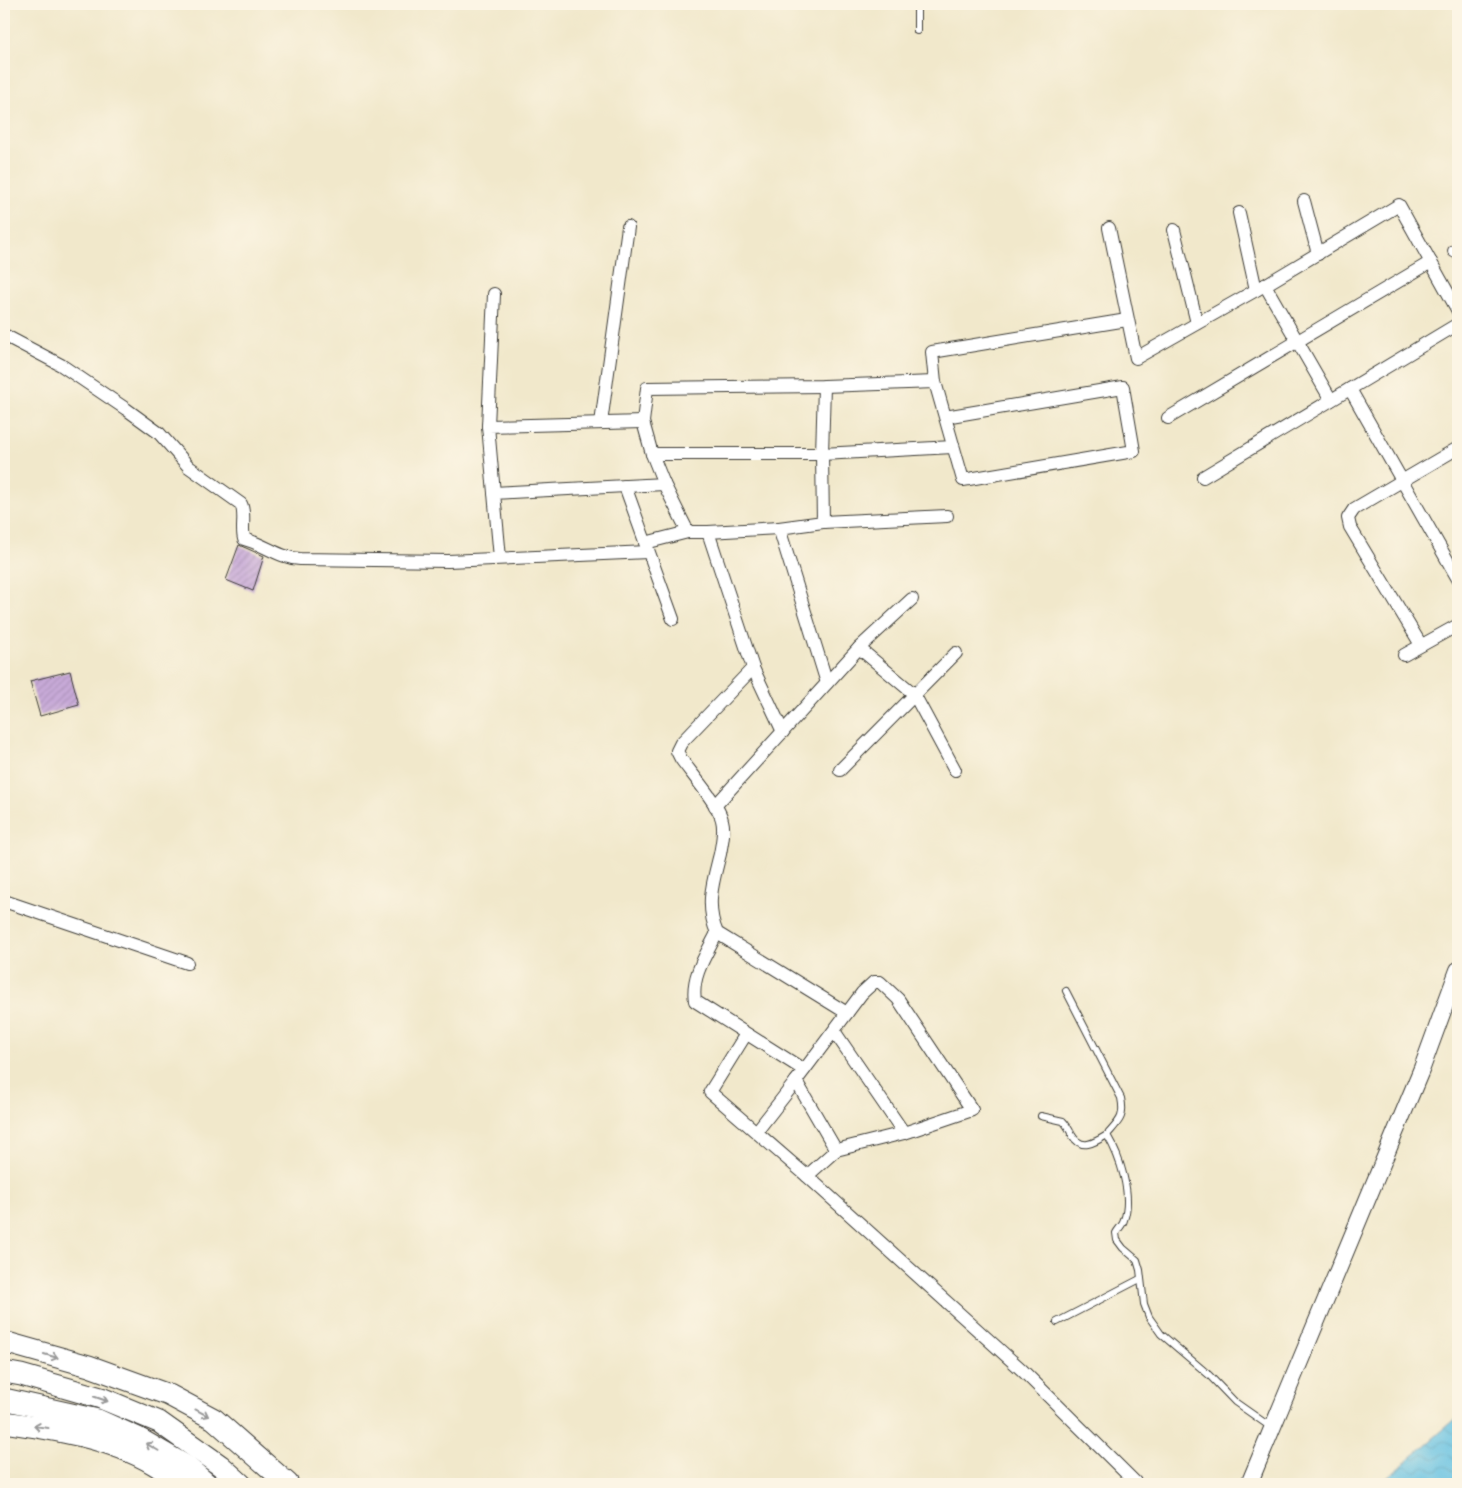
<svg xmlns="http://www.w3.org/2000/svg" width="1462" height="1488" font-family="'IM FELL DW Pica',serif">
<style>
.water{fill:url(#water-waves);stroke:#406e7f}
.building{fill:url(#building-hatch)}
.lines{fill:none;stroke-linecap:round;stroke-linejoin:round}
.service-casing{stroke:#3c3b36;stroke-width:8}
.minor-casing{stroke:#3c3b36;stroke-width:14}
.tertiary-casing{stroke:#3c3b36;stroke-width:18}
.trunk-casing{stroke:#3c3b36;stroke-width:23}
.service{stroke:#fff;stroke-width:6}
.minor{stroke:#fff;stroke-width:12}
.tertiary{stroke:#fff;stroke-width:16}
.trunk{stroke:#fff;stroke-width:21}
.oneway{stroke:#999}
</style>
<defs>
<pattern id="water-waves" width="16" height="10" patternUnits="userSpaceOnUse" patternTransform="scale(1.25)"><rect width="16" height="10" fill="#64c1e2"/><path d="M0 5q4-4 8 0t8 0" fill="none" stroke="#56a5c1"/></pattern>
<pattern id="building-hatch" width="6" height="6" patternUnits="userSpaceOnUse" patternTransform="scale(1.25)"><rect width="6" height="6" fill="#c8aad8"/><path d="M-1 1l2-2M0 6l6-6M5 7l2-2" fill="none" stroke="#ab92b9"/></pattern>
</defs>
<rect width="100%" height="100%" fill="#fcf5e5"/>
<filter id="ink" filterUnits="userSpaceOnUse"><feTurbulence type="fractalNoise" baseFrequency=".02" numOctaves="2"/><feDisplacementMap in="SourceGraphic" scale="10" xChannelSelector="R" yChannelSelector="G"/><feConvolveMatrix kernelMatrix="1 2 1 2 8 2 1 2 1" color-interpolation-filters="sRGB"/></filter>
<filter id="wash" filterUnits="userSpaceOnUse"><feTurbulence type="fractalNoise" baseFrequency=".0096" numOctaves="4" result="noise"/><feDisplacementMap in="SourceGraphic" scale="20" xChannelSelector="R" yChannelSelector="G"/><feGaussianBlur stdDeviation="1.12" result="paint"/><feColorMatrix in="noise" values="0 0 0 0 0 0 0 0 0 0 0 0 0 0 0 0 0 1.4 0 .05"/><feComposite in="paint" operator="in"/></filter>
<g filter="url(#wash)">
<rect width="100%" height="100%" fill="#f1e8cb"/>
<!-- water -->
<polygon class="water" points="1458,1417 1458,1484 1380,1484"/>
<g id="blocks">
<!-- building -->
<g class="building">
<polygon points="239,545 264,556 253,591 226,580"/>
<polygon points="70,671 79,705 40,716 30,681"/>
</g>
</g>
</g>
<g filter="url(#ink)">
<use href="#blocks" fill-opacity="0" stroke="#3c3b36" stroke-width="1"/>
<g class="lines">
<defs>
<g id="service">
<polyline points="917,4 917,31"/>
<path d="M1066 991 1121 1098C1125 1118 1119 1121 1107 1135"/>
<path d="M1041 1116 1063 1121C1067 1125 1069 1129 1072 1135 1081 1151 1094 1143 1107 1135 1120 1157 1133 1195 1124 1220 1123 1225 1118 1229 1116 1233L1117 1240 1123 1248 1137 1260 1140 1270 1144 1304 1149 1317 1161 1334 1209 1375 1235 1402 1272 1428"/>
<polyline points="1057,1322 1140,1279"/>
</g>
<g id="minor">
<polyline points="1304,201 1318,254"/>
<polyline points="1239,213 1256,290"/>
<polyline points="1109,228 1136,358 1265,285 1399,205 1458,311"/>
<polyline points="1174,230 1197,323"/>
<polyline points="1454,251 1458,250"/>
<polyline points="1265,285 1331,400"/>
<path d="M4 335 61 365 126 409 159 433 189 467 241 504C246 514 241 528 244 539 264 544 279 558 300 559L448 561 648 552"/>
<polyline points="935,382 932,352 1127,320"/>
<polyline points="1350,389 1458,579"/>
<polyline points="1168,418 1431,262"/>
<polyline points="601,423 628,227"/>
<polyline points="488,426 494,294"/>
<polyline points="652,454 822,454 953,447"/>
<polyline points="1203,477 1458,324"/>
<polyline points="625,486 673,619"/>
<polyline points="494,493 488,426 643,422"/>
<polyline points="823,522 822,454 824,386"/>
<polyline points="779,528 827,683"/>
<polyline points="708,532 779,528 823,522 947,516"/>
<polyline points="645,543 688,532"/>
<polyline points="500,558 494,493 664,484"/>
<polyline points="1421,645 1350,527 1348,518 1354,509 1458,448"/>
<polyline points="859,648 914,694 955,770"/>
<polyline points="1404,655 1458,625"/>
<path d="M753 668 681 743 677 751 681 759C691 773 719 805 722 820 725 831 722 842 720 854 713 882 705 905 717 933L847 1013"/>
<polyline points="783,732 753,668 708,532 688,532 664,484 652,454 643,422 647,388 824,386 935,382 963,480 1134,451 1123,387 945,417"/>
<polyline points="840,770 956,653"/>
<polyline points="715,806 859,648 912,599"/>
<polyline points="4,901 187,963"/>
<path d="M717 933C706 955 691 976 695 1001L804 1070"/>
<polyline points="834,1031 904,1133 972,1110 898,999 880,982 874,982 862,993 796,1081 836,1150 807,1176 1022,1370 1137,1484"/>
<polyline points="746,1034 710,1092 807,1176"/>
<polyline points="757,1131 796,1081"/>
<polyline points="836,1150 904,1133"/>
</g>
<polyline id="tertiary" points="1249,1484 1422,1068 1458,970"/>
<g id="trunk">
<polyline points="4,1342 89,1366 169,1395 214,1419 288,1484"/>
<polyline points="4,1372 21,1375 101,1398 159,1422 221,1466 241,1484"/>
<polyline points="4,1399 98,1420 138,1438 186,1466 207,1484"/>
<path d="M4 1422C54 1429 110 1438 154 1464 164 1470 173 1478 182 1484"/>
</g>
</defs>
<!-- service casing -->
<use href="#service" class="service-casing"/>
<!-- minor casing -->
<use href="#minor" class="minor-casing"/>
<!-- tertiary casing -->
<use href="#tertiary" class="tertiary-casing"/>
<!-- trunk casing -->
<use href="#trunk" class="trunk-casing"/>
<!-- service -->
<use href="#service" class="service"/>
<!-- minor -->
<use href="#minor" class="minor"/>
<!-- tertiary -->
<use href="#tertiary" class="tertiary"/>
<!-- trunk -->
<use href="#trunk" class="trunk"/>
</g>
<!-- one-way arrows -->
<defs><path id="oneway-shaft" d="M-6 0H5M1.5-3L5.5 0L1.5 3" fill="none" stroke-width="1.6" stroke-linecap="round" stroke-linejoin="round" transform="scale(1.25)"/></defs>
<g class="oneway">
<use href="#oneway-shaft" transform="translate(51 1356) rotate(16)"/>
<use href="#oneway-shaft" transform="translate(101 1399) rotate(19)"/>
<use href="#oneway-shaft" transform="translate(202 1413) rotate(28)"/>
<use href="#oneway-shaft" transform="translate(41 1427) rotate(-172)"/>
<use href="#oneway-shaft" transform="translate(152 1447) rotate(-150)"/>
</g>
</g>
<!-- margin -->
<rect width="1462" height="1488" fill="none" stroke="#fcf5e5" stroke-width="20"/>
</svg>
